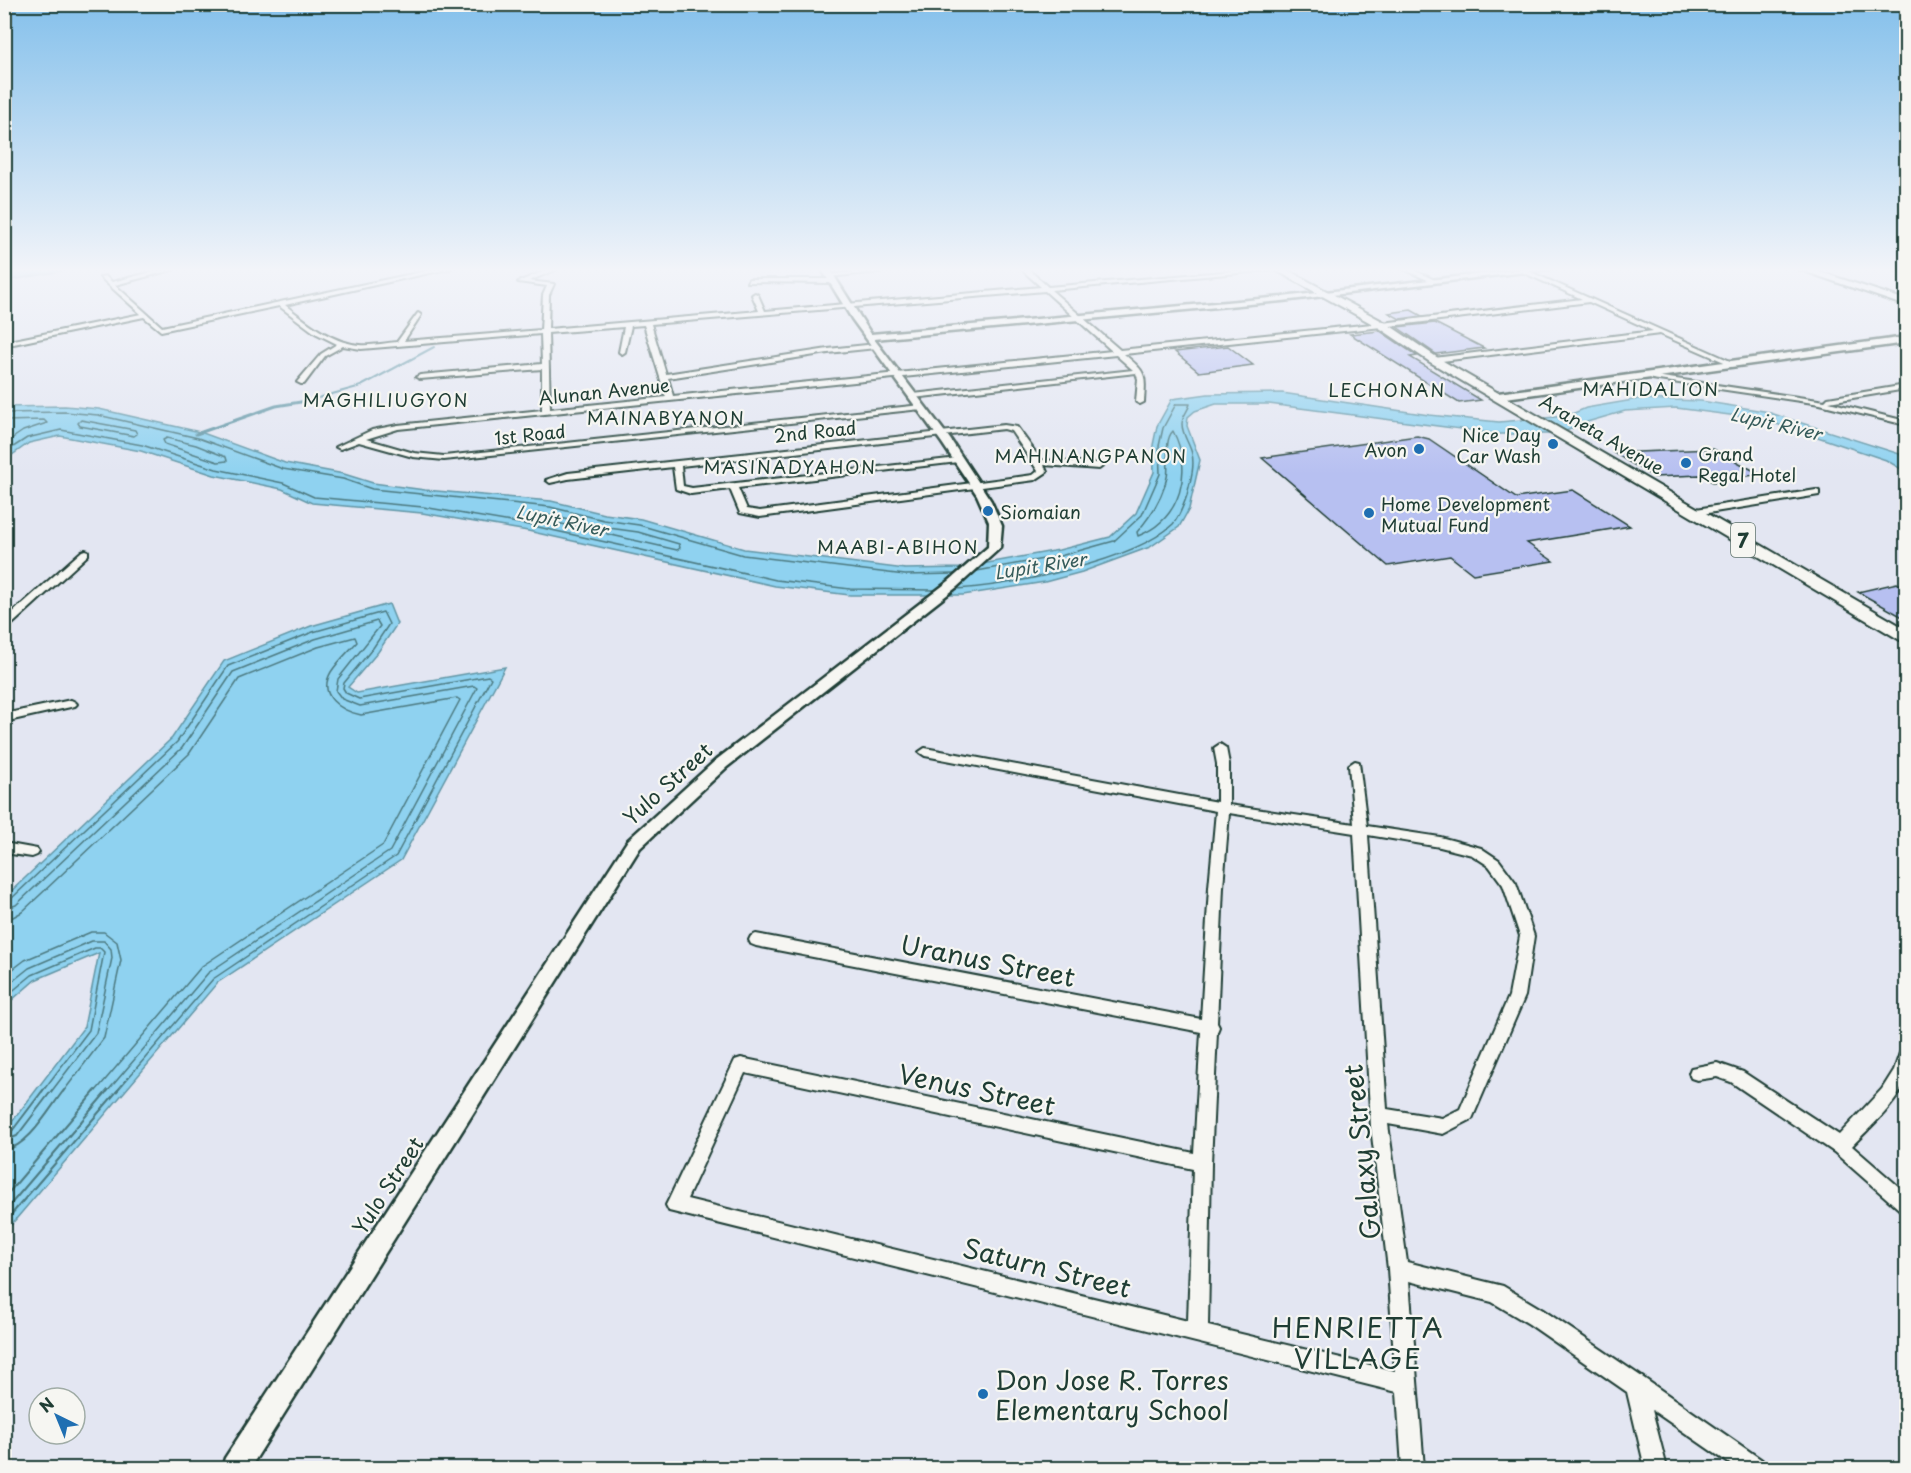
<svg xmlns="http://www.w3.org/2000/svg" width="1911" height="1473" font-family="'Playpen Sans',sans-serif">
<style>
.water{fill:#8fd2f0;stroke:#6296a5;stroke-width:1.5}
.lines{fill:none;stroke-linecap:round;stroke-linejoin:round}
.shore-far1{stroke:#4c797f;stroke-width:1.5}
.shore{stroke:#4c797f;stroke-width:2}
.stream-far1{stroke:#6296a5;stroke-width:2}
.stream{stroke:#6296a5;stroke-width:3}
.building{fill:#b7c0f1;stroke:#1f3d34;stroke-width:1.5}
.minor-casing{stroke:#1f3d34;stroke-width:4}
.tertiary-casing{stroke:#1f3d34;stroke-width:5}
.secondary-casing{stroke:#1f3d34;stroke-width:4}
.primary-casing{stroke:#1f3d34;stroke-width:4}
.minor{fill:#f6f6f2;fill-rule:evenodd}
.tertiary{fill:#f6f6f2;fill-rule:evenodd}
.secondary{fill:#f6f6f2;fill-rule:evenodd}
.primary{fill:#f6f6f2;fill-rule:evenodd}
.poi-dot{fill:#1f6fb2;stroke:#f6f6f2;stroke-width:2}
.labels{text-anchor:middle;dominant-baseline:central;stroke-width:4.5;stroke-linejoin:round;paint-order:stroke}
.far-neighbourhood-label{font-size:18px;letter-spacing:1.5px;fill:#1f3d34;stroke:#f6f6f2}
.far-street-label{font-size:18px;fill:#1f3d34;stroke:#f6f6f2}
.far-water-label{font-size:18px;font-style:italic;fill:#355b5a;stroke:#f6f6f2}
.far-poi-label{font-size:18px;fill:#1f3d34;stroke:#f6f6f2;text-anchor:start}
.shield{fill:#f6f6f2;stroke:#60746d;stroke-width:1.5}
.shield-label{font-size:20px;font-weight:bold;fill:#1f3d34}
.street-label{font-size:21px;fill:#1f3d34;stroke:#f6f6f2}
.near-street-label{font-size:26px;fill:#1f3d34;stroke:#f6f6f2}
.near-poi-label{font-size:26px;fill:#1f3d34;stroke:#f6f6f2;text-anchor:start}
.near-neighbourhood-label{font-size:27px;letter-spacing:1.5px;fill:#1f3d34;stroke:#f6f6f2}
</style>
<rect width="100%" height="100%" fill="#e3e6f2"/>
<filter id="ink" filterUnits="userSpaceOnUse"><feTurbulence type="fractalNoise" baseFrequency=".0167" numOctaves="2"/><feDisplacementMap in="SourceGraphic" scale="12" xChannelSelector="R" yChannelSelector="G"/><feConvolveMatrix kernelMatrix="1 2 1 2 8 2 1 2 1" color-interpolation-filters="sRGB"/></filter>
<g filter="url(#ink)">
<!-- water -->
<g class="water">
<polygon points="5,268 79,268 5,281"/>
<polygon points="1282,393 1429,415 1499,422 1567,416 1586,408 1639,399 1701,401 1764,411 1906,456 1906,472 1886,460 1791,428 1753,418 1676,408 1625,411 1587,422 1559,434 1499,434 1269,404 1216,404 1195,411 1188,417 1187,426 1200,460 1189,509 1179,527 1150,547 1082,572 1045,582 963,595 850,595 775,586 528,531 422,513 312,503 282,489 214,475 141,451 60,436 29,443 5,460 5,407 65,406 99,409 200,432 285,463 344,474 373,483 425,490 551,501 605,514 641,519 744,549 905,569 960,568 1059,550 1110,537 1136,513 1154,472 1153,445 1157,426 1172,399 1208,394"/>
<polygon points="389,604 397,624 378,652 348,687 357,693 505,667 401,860 217,983 5,1232 5,1131 84,1027 99,953 35,980 5,1006 5,897 172,738 224,661 311,626"/>
</g>
<g class="lines">
<!-- shore-far1 -->
<g class="shore-far1">
<polyline points="4,413 65,412 98,415 198,438 283,469 343,479 372,489 550,507 604,520 639,525 743,555 905,575 955,574"/>
<polygon points="81,420 135,430 137,434 134,436 80,426 78,423"/>
<polyline points="4,421 44,420 47,423 23,431 4,444"/>
<path d="M1173 431C1194 471 1181 519 1138 536L1137 532C1150 517 1163 497 1167 477 1170 464 1163 441 1173 431Z"/>
<polygon points="167,438 196,445 226,457 227,461 218,462 165,444 163,440"/>
<polyline points="4,453 27,438 61,430 142,445 216,469 283,483 314,497 423,507 529,525 776,580 850,589 935,590"/>
<polygon points="538,513 592,525 594,528 591,530 537,519 535,516"/>
<polygon points="609,528 638,532 679,544 680,548 677,550 607,534 605,530"/>
<path d="M957 589C1011 585 1134 562 1173 524 1180 516 1184 504 1187 495 1190 482 1195 467 1192 454 1190 444 1182 435 1182 424 1182 416 1188 411 1190 404H1176L1163 428 1159 446 1160 474 1142 515 1114 541 1060 556 977 571"/>
<polyline points="4,901 11,899 177,742 228,666 313,632 383,612 389,624 373,648 344,683 343,688 346,693 359,699 488,676 491,678 396,856 213,979 116,1092"/>
<polyline points="4,909 16,905 182,748 233,672 315,639 377,621 380,626 338,679 336,691 342,699 360,706 474,686 477,688 390,851 208,973 107,1092"/>
<path d="M4 918 13 917 22 912 189 754 239 679 318 647 355 637 357 642C349 651 338 661 331 672 317 696 341 711 361 715L457 698 460 700 383 845 202 966 95 1092"/>
<polyline points="4,976 25,960 91,932 104,932 117,942 121,960 104,1038 63,1092"/>
<polyline points="4,988 29,968 92,941 104,941 111,949 112,958 96,1033 51,1092"/>
<polyline points="4,998 32,975 95,948 100,948 104,952 89,1030 42,1092"/>
</g>
<!-- shore -->
<g class="shore">
<polyline points="4,1134 12,1131 43,1090"/>
<polyline points="4,1141 17,1136 52,1090"/>
<path d="M4 1150C28 1148 49 1109 64 1090"/>
<polyline points="4,1198 96,1090"/>
<polyline points="4,1212 108,1090"/>
<polyline points="4,1223 118,1090"/>
</g>
<!-- stream-far1 -->
<polyline class="stream-far1" points="307,401 361,386 434,347"/>
<!-- stream -->
<polyline class="stream" points="196,434 276,406 313,400"/>
</g>
<!-- building -->
<g class="building">
<polygon points="1411,310 1422,316 1400,319 1389,313"/>
<polygon points="1435,323 1484,348 1436,354 1397,327"/>
<polygon points="1380,331 1417,356 1410,357 1481,400 1459,403 1350,334"/>
<polygon points="1228,346 1253,365 1199,372 1175,352"/>
<polygon points="1417,436 1429,439 1516,498 1573,490 1630,526 1527,543 1553,561 1473,574 1450,556 1388,566 1262,458"/>
<polygon points="1713,449 1760,474 1713,482 1700,475 1654,477 1614,453"/>
<polygon points="1897,583 1906,588 1906,619 1858,592"/>
</g>
<g class="lines">
<defs>
<g id="minor">
<path d="M168 268H179L115 285 162 327 440 268H452L285 305C307 322 330 342 359 345 371 346 385 343 397 342L418 313 421 315 404 341 541 330 543 295 547 286 518 282 551 268H560L529 281 554 284 549 295 548 329 759 311 752 295 755 293 758 295 765 311 1041 287 1020 268H1027L1048 287 1268 268 1281 269 1051 290 1120 350 1382 323 1582 299 1522 272 1524 269 1737 364 1731 365 1660 334 1434 362 1430 360 1434 358 1653 331 1589 302 1382 327 1124 354C1146 373 1146 372 1144 402L1140 404 1136 402 1138 379 1136 373 913 398 909 396 913 394 1133 370 1116 355 398 429 366 439 414 453 444 456 921 405 925 407 921 409 444 460 413 457 359 442 340 449 336 447 372 430 398 425 542 410V369L420 379 416 377 420 375 542 364 541 334 361 349 343 346 325 356 304 384H301L297 382 321 354 337 344 315 333 279 306 161 331 144 317 4 346V342L141 314 100 277 105 276 112 282ZM1045 291 1112 351 673 396 668 378 828 353 876 348 879 346 876 344 828 349 666 374 651 324ZM644 325 666 397 550 409 548 333 624 327 619 352 622 354 625 352 631 326Z"/>
<polygon points="893,268 919,268 828,277 825,275"/>
<polygon points="1401,268 1409,268 1437,281 1432,282"/>
<polygon points="1893,268 1902,268 1895,271"/>
<polygon points="749,279 832,279 835,281 832,283 747,282"/>
<polygon points="1649,375 1825,401 1828,398 1906,385 1906,389 1829,402 1906,421 1906,425 1820,404 1652,379 1648,377"/>
<path d="M1004 425 1017 427 1041 460 1099 463 1103 466 1099 469 1044 465 1047 472 1035 480 760 517 740 513 730 489 691 494 676 489 673 467 568 479 550 483 546 480 568 473ZM1004 429 1011 431 1038 471 1033 475 760 511 747 509 738 488 958 462 962 460 958 458 692 488 683 486 681 466Z"/>
<polygon points="1816,490 1819,491 1819,495 1696,515 1691,512 1696,509"/>
<polygon points="85,550 88,551 88,555 8,628 4,629 4,620 82,551"/>
<polygon points="71,700 75,702 77,704 75,706 4,722 4,714"/>
<path d="M1220 744 1226 748 1229 764V805L1354 824 1349 765 1355 761 1359 762 1367 826 1440 837 1481 848 1499 860 1516 883 1534 936 1525 996 1472 1119 1443 1134 1388 1124 1407 1262 1503 1286 1543 1310 1642 1377 1762 1460 1765 1468H1736L1652 1410 1667 1468H1645L1627 1392 1529 1324 1492 1302 1409 1281 1424 1468H1402L1397 1392 669 1211 666 1205 669 1199 735 1060 741 1058 1194 1153 1201 1032 756 946 751 944 749 940 751 936 756 934 1201 1019 1209 887 1216 811 925 756 919 752 925 748 1217 802V764L1214 748ZM1229 813 1354 833 1371 1127 1388 1269 1395 1371 1208 1326 1211 1163 1217 1032 1219 1027 1217 1023 1223 887ZM1368 835 1440 847 1472 855 1489 866 1503 885 1520 936 1509 996 1460 1109 1442 1118 1387 1109ZM745 1073 1193 1169 1188 1321 687 1199Z"/>
<polygon points="4,843 37,849 39,852 37,855 32,857 4,853"/>
<path d="M1906 1051C1907 1059 1908 1071 1906 1079 1897 1105 1871 1126 1852 1146L1906 1193V1213L1900 1210 1834 1152 1731 1082 1717 1077 1697 1080 1691 1078 1689 1073 1691 1068 1717 1063 1743 1072 1839 1135 1882 1089 1894 1070 1900 1053Z"/>
</g>
<g id="tertiary">
<polygon points="821,268 829,268 871,334 1282,297 1533,268 1557,268 1282,301 874,339 950,439 991,501 1002,526 1000,548 957,587 727,767 640,848 250,1468 222,1468 225,1458 628,840 716,760 949,581 988,547 989,522 977,495 942,443 852,319"/>
<polygon points="1906,337 1906,343 1498,399 1493,396 1498,393"/>
</g>
<polygon id="secondary" points="1795,268 1808,268 1906,300 1906,306"/>
<polygon id="primary" points="1272,268 1284,268 1386,323 1438,358 1906,629 1906,641 1900,640 1430,362 1378,327"/>
</defs>
<!-- minor casing -->
<use href="#minor" class="minor-casing"/>
<!-- tertiary casing -->
<use href="#tertiary" class="tertiary-casing"/>
<!-- secondary casing -->
<use href="#secondary" class="secondary-casing"/>
<!-- primary casing -->
<use href="#primary" class="primary-casing"/>
<!-- minor -->
<use href="#minor" class="minor"/>
<!-- tertiary -->
<use href="#tertiary" class="tertiary"/>
<!-- secondary -->
<use href="#secondary" class="secondary"/>
<!-- primary -->
<use href="#primary" class="primary"/>
</g>
</g>
<!-- sky -->
<linearGradient id="sky" x2="0" y2="1"><stop stop-color="#84c0eb"/><stop offset="0.57" stop-color="#f2f4f9"/><stop offset="1" stop-color="#f2f4f9" stop-opacity="0"/></linearGradient>
<rect width="1911" height="474" fill="url(#sky)"/>
<!-- markers -->
<g class="poi-dot">
<circle cx="1553" cy="444" r="6"/>
<circle cx="1419" cy="449" r="6"/>
<circle cx="1686" cy="463" r="6"/>
<circle cx="988" cy="511" r="6"/>
<circle cx="1369" cy="513" r="6"/>
<circle cx="983" cy="1394" r="6"/>
</g>
<g class="labels">
<!-- far-neighbourhood labels -->
<g class="far-neighbourhood-label">
<text x="1651" y="388">MAHIDALION</text>
<text x="1387" y="389">LECHONAN</text>
<text x="386" y="399">MAGHILIUGYON</text>
<text x="666" y="417">MAINABYANON</text>
<text x="1091" y="455">MAHINANGPANON</text>
<text x="790" y="466">MASINADYAHON</text>
<text x="898" y="546">MAABI-ABIHON</text>
</g>
<!-- far-street labels -->
<g class="far-street-label">
<text transform="translate(604 391) rotate(-6)">Alunan Avenue</text>
<text transform="translate(815 431) rotate(-6)">2nd Road</text>
<text transform="translate(530 434) rotate(-6)">1st Road</text>
<text transform="translate(1602 434) rotate(30)">Araneta Avenue</text>
</g>
<!-- far-water labels -->
<g class="far-water-label">
<text transform="translate(1776 423) rotate(13)">Lupit River</text>
<text transform="translate(562 520) rotate(12)">Lupit River</text>
<text transform="translate(1040 565) rotate(-9)">Lupit River</text>
</g>
<!-- far-poi labels -->
<g class="far-poi-label">
<text x="1541" y="434" text-anchor="end">Nice Day<tspan x="1541" dy="21">Car Wash</tspan></text>
<text x="1407" y="449" text-anchor="end">Avon</text>
<text x="1698" y="453">Grand<tspan x="1698" dy="21">Regal Hotel</tspan></text>
<text x="1381" y="503">Home Development<tspan x="1381" dy="21">Mutual Fund</tspan></text>
<text x="1000" y="511">Siomaian</text>
</g>
<!-- shield labels -->
<rect class="shield" x="1731" y="523" width="24" height="34" rx="4.5"/>
<g class="shield-label">
<text x="1743" y="540">7</text>
</g>
<!-- street labels -->
<g class="street-label">
<text transform="translate(667 783) rotate(-42)">Yulo Street</text>
<text transform="translate(387 1185) rotate(-57)">Yulo Street</text>
</g>
<!-- near-street labels -->
<g class="near-street-label">
<text transform="translate(988 960) rotate(11)">Uranus Street</text>
<text transform="translate(977 1089) rotate(12)">Venus Street</text>
<text transform="translate(1361 1152) rotate(-96)">Galaxy Street</text>
<text transform="translate(1047 1267) rotate(14)">Saturn Street</text>
</g>
<!-- near-poi labels -->
<g class="near-poi-label">
<text x="995" y="1379">Don Jose R. Torres<tspan x="995" dy="30">Elementary School</tspan></text>
</g>
<!-- near-neighbourhood labels -->
<g class="near-neighbourhood-label">
<text x="1358" y="1326">HENRIETTA<tspan x="1358" dy="31">VILLAGE</tspan></text>
</g>
</g>
<!-- margin -->
<rect width="1911" height="1473" fill="none" stroke="#f6f6f2" stroke-width="24"/>
<rect x="12" y="12" width="1887" height="1449" fill="none" stroke="#1f3d34" stroke-width="2" filter="url(#ink)"/>
<!-- north arrow -->
<g transform="translate(57 1416) rotate(317)"><circle r="28" fill="#f6f6f2" stroke="#a0aca6" stroke-width="1.5"/>
<path d="M0-4.5L10 22L0 15L-10 22Z" fill="#1f6fb2"/>
<text y="-9" font-size="16" font-weight="bold" text-anchor="middle" fill="#1f3d34">N</text>
</g>
</svg>
